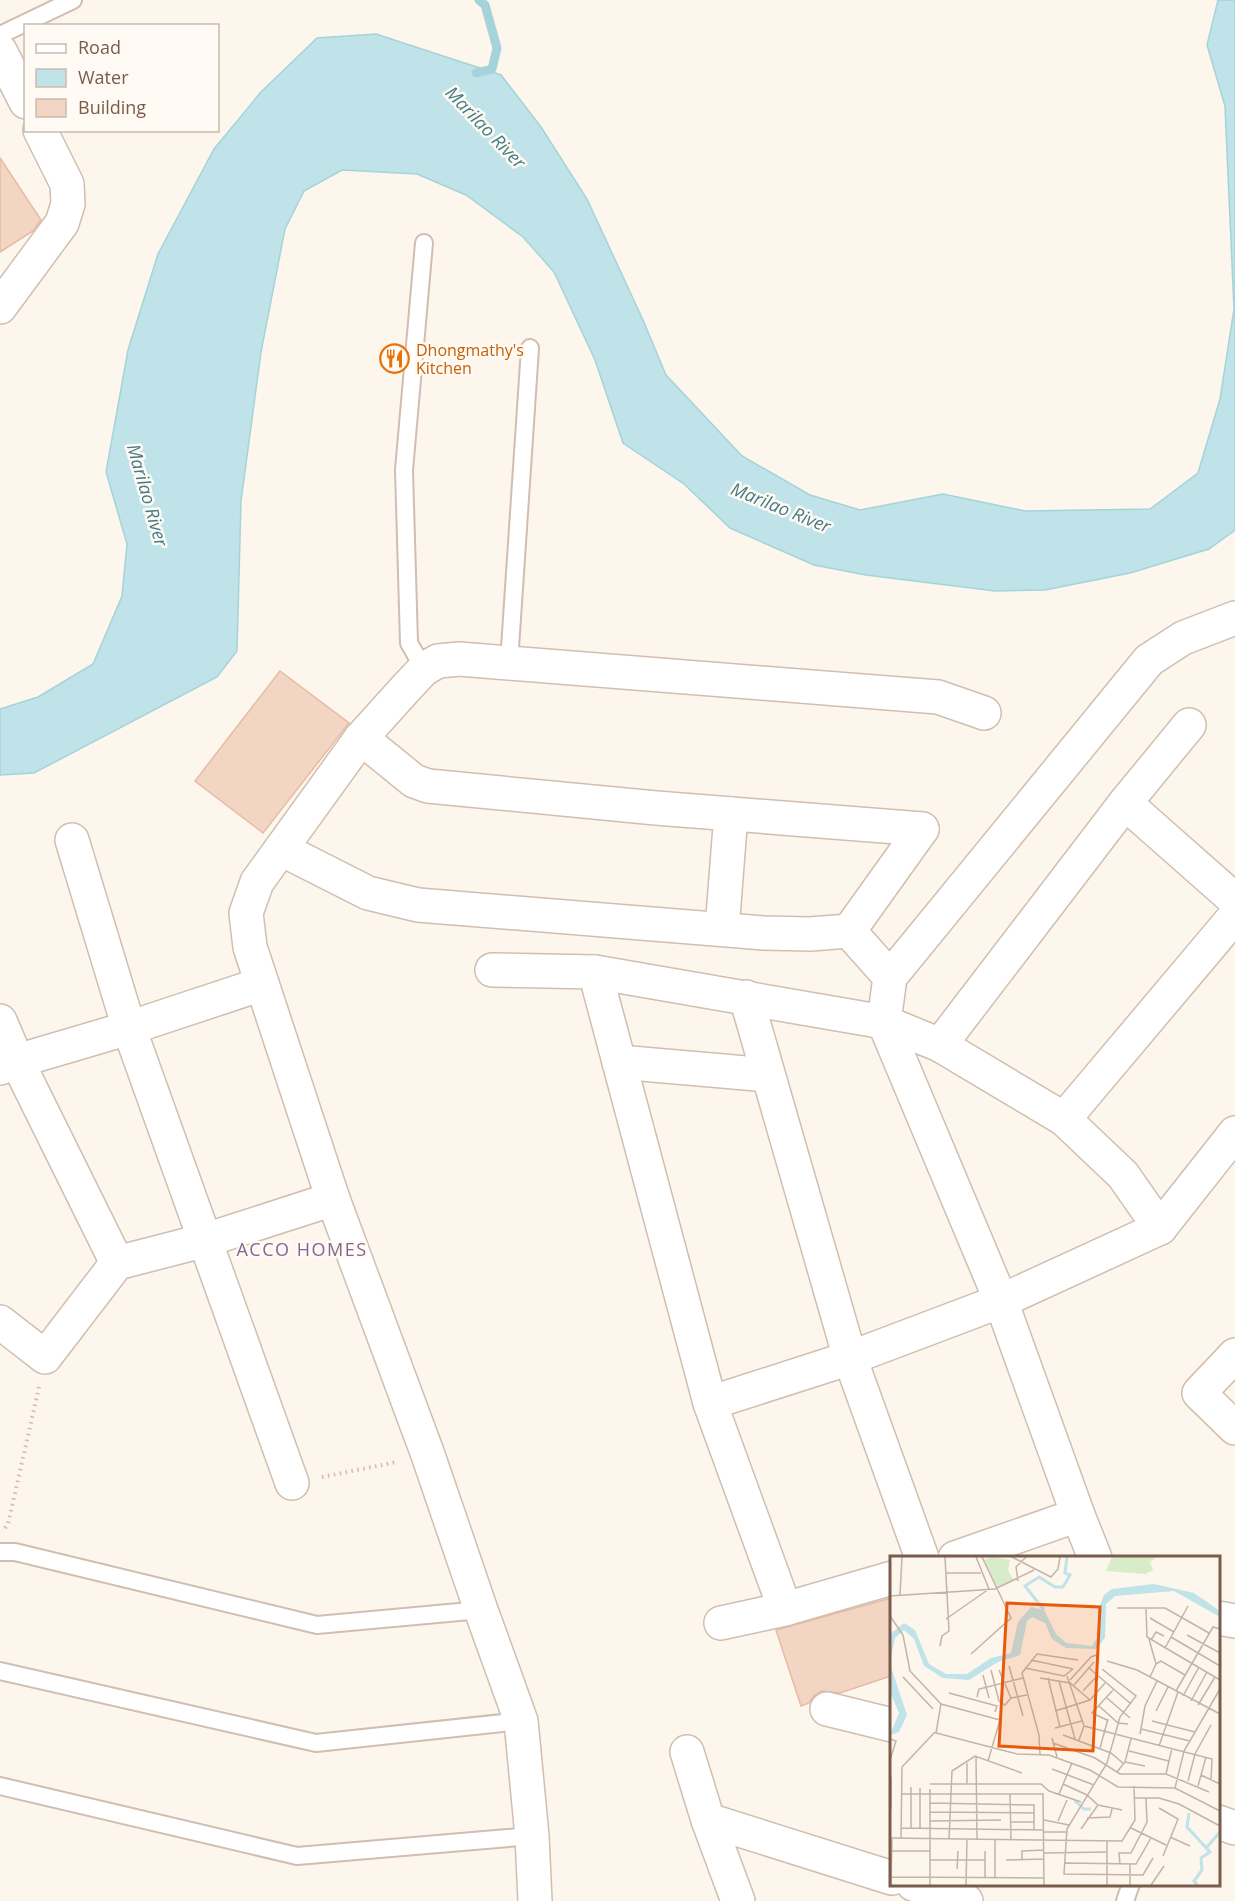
<svg xmlns="http://www.w3.org/2000/svg" width="1235" height="1901" font-family="'Open Sans',sans-serif">
<style>
.water{fill:#bfe3e8;stroke:#a5d3da;stroke-width:1.5}
.lines{fill:none;stroke-linecap:round;stroke-linejoin:round}
.stream{stroke:#a5d3da;stroke-width:9}
.building{fill:#f3d5c3;stroke:#e6bba3;stroke-width:1.5}
.service-casing{stroke:#d1beb0;stroke-width:20}
.minor-casing{stroke:#d1beb0;stroke-width:36}
.path{stroke:#d9b8a5;stroke-width:4;stroke-dasharray:1.5 4.5;stroke-linecap:butt}
.service{stroke:#fff;stroke-width:16}
.minor{stroke:#fff;stroke-width:33}
.labels{text-anchor:middle;dominant-baseline:central;stroke-width:5;stroke-linejoin:round;paint-order:stroke}
.food-label{font-size:16px;fill:#c56008;stroke:#fffaf3;text-anchor:start}
.water-label{font-size:18px;font-style:italic;fill:#437c86;stroke:#fffaf3}
.neighbourhood-label{font-size:18px;letter-spacing:1.5px;fill:#846695;stroke:#fffaf3}
.inset-river{fill:none;stroke:#bfe3e8;stroke-width:3}
.inset-road{fill:none;stroke:#c5b3a7;stroke-width:1.5}
.view{fill:#e8590c;fill-opacity:0.15;stroke:#e8590c;stroke-width:3}
.inset-edge{fill:none;stroke:#7a5c4d;stroke-width:3}
</style>
<rect width="100%" height="100%" fill="#fdf6ec"/>
<!-- water -->
<polygon class="water" points="1218,0 1235,0 1235,530 1209,549 1130,573 1045,590 995,591 866,575 814,565 730,528 684,484 623,443 595,360 554,272 523,237 466,195 417,174 342,170 304,191 285,229 261,352 241,501 237,651 217,677 34,773 0,775 0,709 38,697 93,664 122,596 127,544 106,472 128,350 158,254 214,149 261,92 317,38 376,34 501,75 541,127 587,199 643,320 666,375 742,456 810,495 860,510 943,494 1025,511 1150,509 1198,473 1220,399 1234,309 1225,106 1207,45"/>
<g class="lines">
<!-- stream -->
<polyline class="stream" points="476,73 492,69 497,48 485,5 479,0"/>
</g>
<!-- building -->
<g class="building">
<polygon points="0,158 41,220 33,231 0,252"/>
<polygon points="280,671 349,723 263,833 195,781"/>
<polygon points="891,1598 891,1676 840,1693 821,1691 814,1696 809,1703 801,1706 776,1630"/>
</g>
<g class="lines">
<defs>
<g id="service">
<polyline points="0,35 73,0"/>
<polyline points="509,663 530,348"/>
<polyline points="424,669 409,643 404,470 424,243"/>
<polyline points="0,1552 15,1552 317,1625 481,1610"/>
<polyline points="0,1671 316,1743 521,1721"/>
<polyline points="0,1786 297,1856 532,1836"/>
<polyline points="1125,1901 1131,1884"/>
</g>
<g id="minor">
<polyline points="0,51 26,102"/>
<polyline points="0,307 62,223 68,204 67,184 40,130"/>
<polyline points="361,738 414,781 428,786 656,808 922,829"/>
<polyline points="1125,803 1235,900"/>
<polyline points="72,840 129,1028 292,1483"/>
<polyline points="281,849 368,893 418,905 764,933 810,934 849,931 922,829"/>
<polyline points="722,929 731,814"/>
<polyline points="849,931 890,977 884,1022 1001,1301 1078,1515 1095,1558"/>
<polyline points="492,970 595,972 884,1022 940,1045 1064,1119 1123,1175 1160,1228"/>
<polyline points="595,972 710,1403 785,1609"/>
<polyline points="890,977 1149,660 1183,638 1235,618"/>
<polyline points="746,997 850,1358 922,1558"/>
<polyline points="0,1021 17,1061 117,1263"/>
<polyline points="940,1045 1125,803 1189,725"/>
<polyline points="619,1062 768,1075"/>
<polyline points="0,1068 17,1061 129,1028 262,984"/>
<polyline points="1064,1119 1235,916"/>
<polyline points="0,1322 45,1357 117,1263 206,1240 333,1199"/>
<polyline points="1235,1355 1199,1393 1235,1428"/>
<polyline points="710,1403 850,1358 1001,1301 1160,1228 1235,1133"/>
<polyline points="955,1558 1078,1515"/>
<polyline points="1218,1618 1235,1621"/>
<polyline points="721,1623 785,1609 892,1578"/>
<polyline points="827,1709 892,1725"/>
<polyline points="687,1752 708,1820 738,1901"/>
<polyline points="708,1820 892,1878"/>
<polyline points="1218,1822 1235,1828"/>
<polyline points="913,1884 966,1901"/>
<polyline points="535,1901 532,1836 521,1721 481,1610 428,1455 333,1199 250,947 246,913 257,882 361,738 407,687 424,669 438,661 459,659 509,663 938,697 984,713"/>
</g>
</defs>
<!-- service casing -->
<use href="#service" class="service-casing"/>
<!-- minor casing -->
<use href="#minor" class="minor-casing"/>
<!-- path -->
<g class="path">
<polyline points="322,1477 397,1462"/>
<polyline points="5,1528 8,1524 39,1387"/>
</g>
<!-- service -->
<use href="#service" class="service"/>
<!-- minor -->
<use href="#minor" class="minor"/>
</g>
<!-- icons -->
<defs>
<symbol id="restaurant-ring" viewBox="-11 -11 22 22"><circle r="9.5" fill="#fffaf3" stroke="#e8710a" stroke-width="1.5"/><path d="M-5-6h1v4h1v-4h1v4h1v-4h1v5L-1.5 .5V6h-2V.5L-5-1ZM5-6V6H3V1.5H1.5Q1.5-4 5-6Z" fill="#e8710a"/></symbol>
</defs>
<g fill-rule="evenodd">
<use href="#restaurant-ring" x="378" y="342" width="33" height="33"/>
</g>
<g class="labels">
<!-- food labels -->
<g class="food-label">
<text x="416" y="350">Dhongmathy's<tspan x="416" dy="18">Kitchen</tspan></text>
</g>
<!-- water labels -->
<g class="water-label">
<text transform="translate(486 127) rotate(46)">Marilao River</text>
<text transform="translate(148 495) rotate(74)">Marilao River</text>
<text transform="translate(781 507) rotate(22)">Marilao River</text>
</g>
<!-- neighbourhood labels -->
<g class="neighbourhood-label">
<text x="302" y="1249">ACCO HOMES</text>
</g>
</g>
<!-- overview -->
<g transform="translate(890 1556)">
<rect width="330" height="330" fill="#fdf6ec"/>
<path d="M102 1 120 4 118 14 124 25 107 31 94 4ZM222 1H267L260 6 263 14 255 18 216 15Z" fill="#d8ecc9"/>
<path d="M264 28 304 37 330 55V61L284 35 225 40 216 48 215 82 206 93 176 92 162 83 155 67 142 61 137 65 130 99 108 106 79 124 53 122 34 110 24 83 14 74 5 82 0 106V78L14 67 25 74 39 108 56 118H77L101 102 121 97 128 66 141 51 154 54 166 78 176 87 202 90 207 82 208 55 214 39 222 33ZM0 108 17 159 9 176 0 179 9 157 0 136Z" fill="#bfe3e8"/>
<path class="inset-river" d="M154 54 135 30 149 21 165 31H173L180 19 175 17 177 1M185 245 194 253H201M299 257 297 271 320 296 311 302 312 314 304 325 307 329M317 291 330 276"/>
<path class="inset-road" d="M86 1 99 33M122 1 161 21 168 13 170 1M56 17H91M128 25 126 11 136 1M10 39 12 1M0 40 105 33 144 14M227 52H275L319 77M256 53 257 81 330 124M0 60 13 79 20 115 51 148 46 177 127 198 159 199 200 214 228 231 285 232 330 255M260 62 284 76M56 63 99 33M297 79 330 97M281 81 330 110M259 83 266 108 260 121M261 84 266 76 274 80M50 90 52 80 59 75 55 1M275 92 298 50M81 98 121 62 92 1M141 104 183 113M217 105 247 114 330 158M266 108 271 105 295 119M119 110 133 160M135 112 174 120 183 113M199 112 241 148M212 113 246 140 230 161 217 207 177 273 174 318 253 319 263 302M101 114 109 145 115 149 121 142 137 139M109 114 121 142M93 119 99 142M177 120 194 170 189 184M13 121 43 153M150 122 180 127 200 144M158 122 170 171M180 124 201 101 209 98M169 125 185 183M184 129 204 106M193 135 207 120M286 135 323 71 330 73M59 137 107 150 105 156M293 140 309 111M87 141 89 133 133 122M217 142 240 162M301 145 317 116M51 148 110 164 98 205M308 149 325 121M209 150 228 167 238 168M165 155 200 144 215 127M266 155 278 131M217 164 202 157 223 134M262 165 305 176M194 170 322 203 321 224M165 172 192 165M251 173 300 185M250 178 255 150 267 125M173 179 221 197 234 208M162 182 167 201M0 183 6 185 0 204M163 187 205 202 230 218H276L319 236M269 190 288 136M210 192 218 163M239 195 279 205M150 199 149 179 132 117 147 98 188 104M86 200 87 283M235 206 255 210M77 207V227M12 211 45 176M162 213 204 229M227 216 235 206 241 183M276 218 282 192M311 219 330 228M1 221V253M298 225 305 198 321 169M40 228H151L159 235 191 246M173 228 197 239 208 249 232 254M308 230 316 201M30 232V273M285 232 294 195 330 133M40 233V329M11 238H153L154 329M120 238 121 284M169 238 182 207M245 242H269L289 248 330 270M40 247 144 249V274M269 252 288 263 273 300M40 256 144 257M197 262 220 261 222 253M154 264 179 269M40 265 111 264M168 265 177 244M121 266H144M11 272 153 274M21 272V231M241 272 276 289M191 273 208 249M153 276H177M280 281 300 290M0 282 232 285 245 264 244 230M11 282 12 211M59 283 62 215 85 200 132 217M105 284V322M217 285V329M2 295H40M95 295V322M154 297 216 296M40 304H95M116 304 154 303M132 304V295L154 294M174 307 246 308 261 282M230 308 229 297H241L257 266 256 242M240 308V329M67 313 68 295M1 321 154 322M1 329 2 282M76 329 77 283M261 329 274 310"/>
<path class="view" d="M117 47 210 51 203 195 109 190Z"/>
<rect width="330" height="330" class="inset-edge"/>
</g>
<!-- legend -->
<rect x="24" y="24" width="195" height="108" fill="#fffaf3" stroke="#cabbb1" stroke-width="1.5"/>
<rect x="36" y="44" width="30" height="9" fill="#ffffff" stroke="#cabbb1" stroke-width="1.5"/>
<text x="78" y="54" font-size="18" fill="#7a5c4d">Road</text>
<rect x="36" y="69" width="30" height="18" fill="#bfe3e8" stroke="#cabbb1" stroke-width="1.5"/>
<text x="78" y="84" font-size="18" fill="#7a5c4d">Water</text>
<rect x="36" y="99" width="30" height="18" fill="#f3d5c3" stroke="#cabbb1" stroke-width="1.5"/>
<text x="78" y="114" font-size="18" fill="#7a5c4d">Building</text>
</svg>
